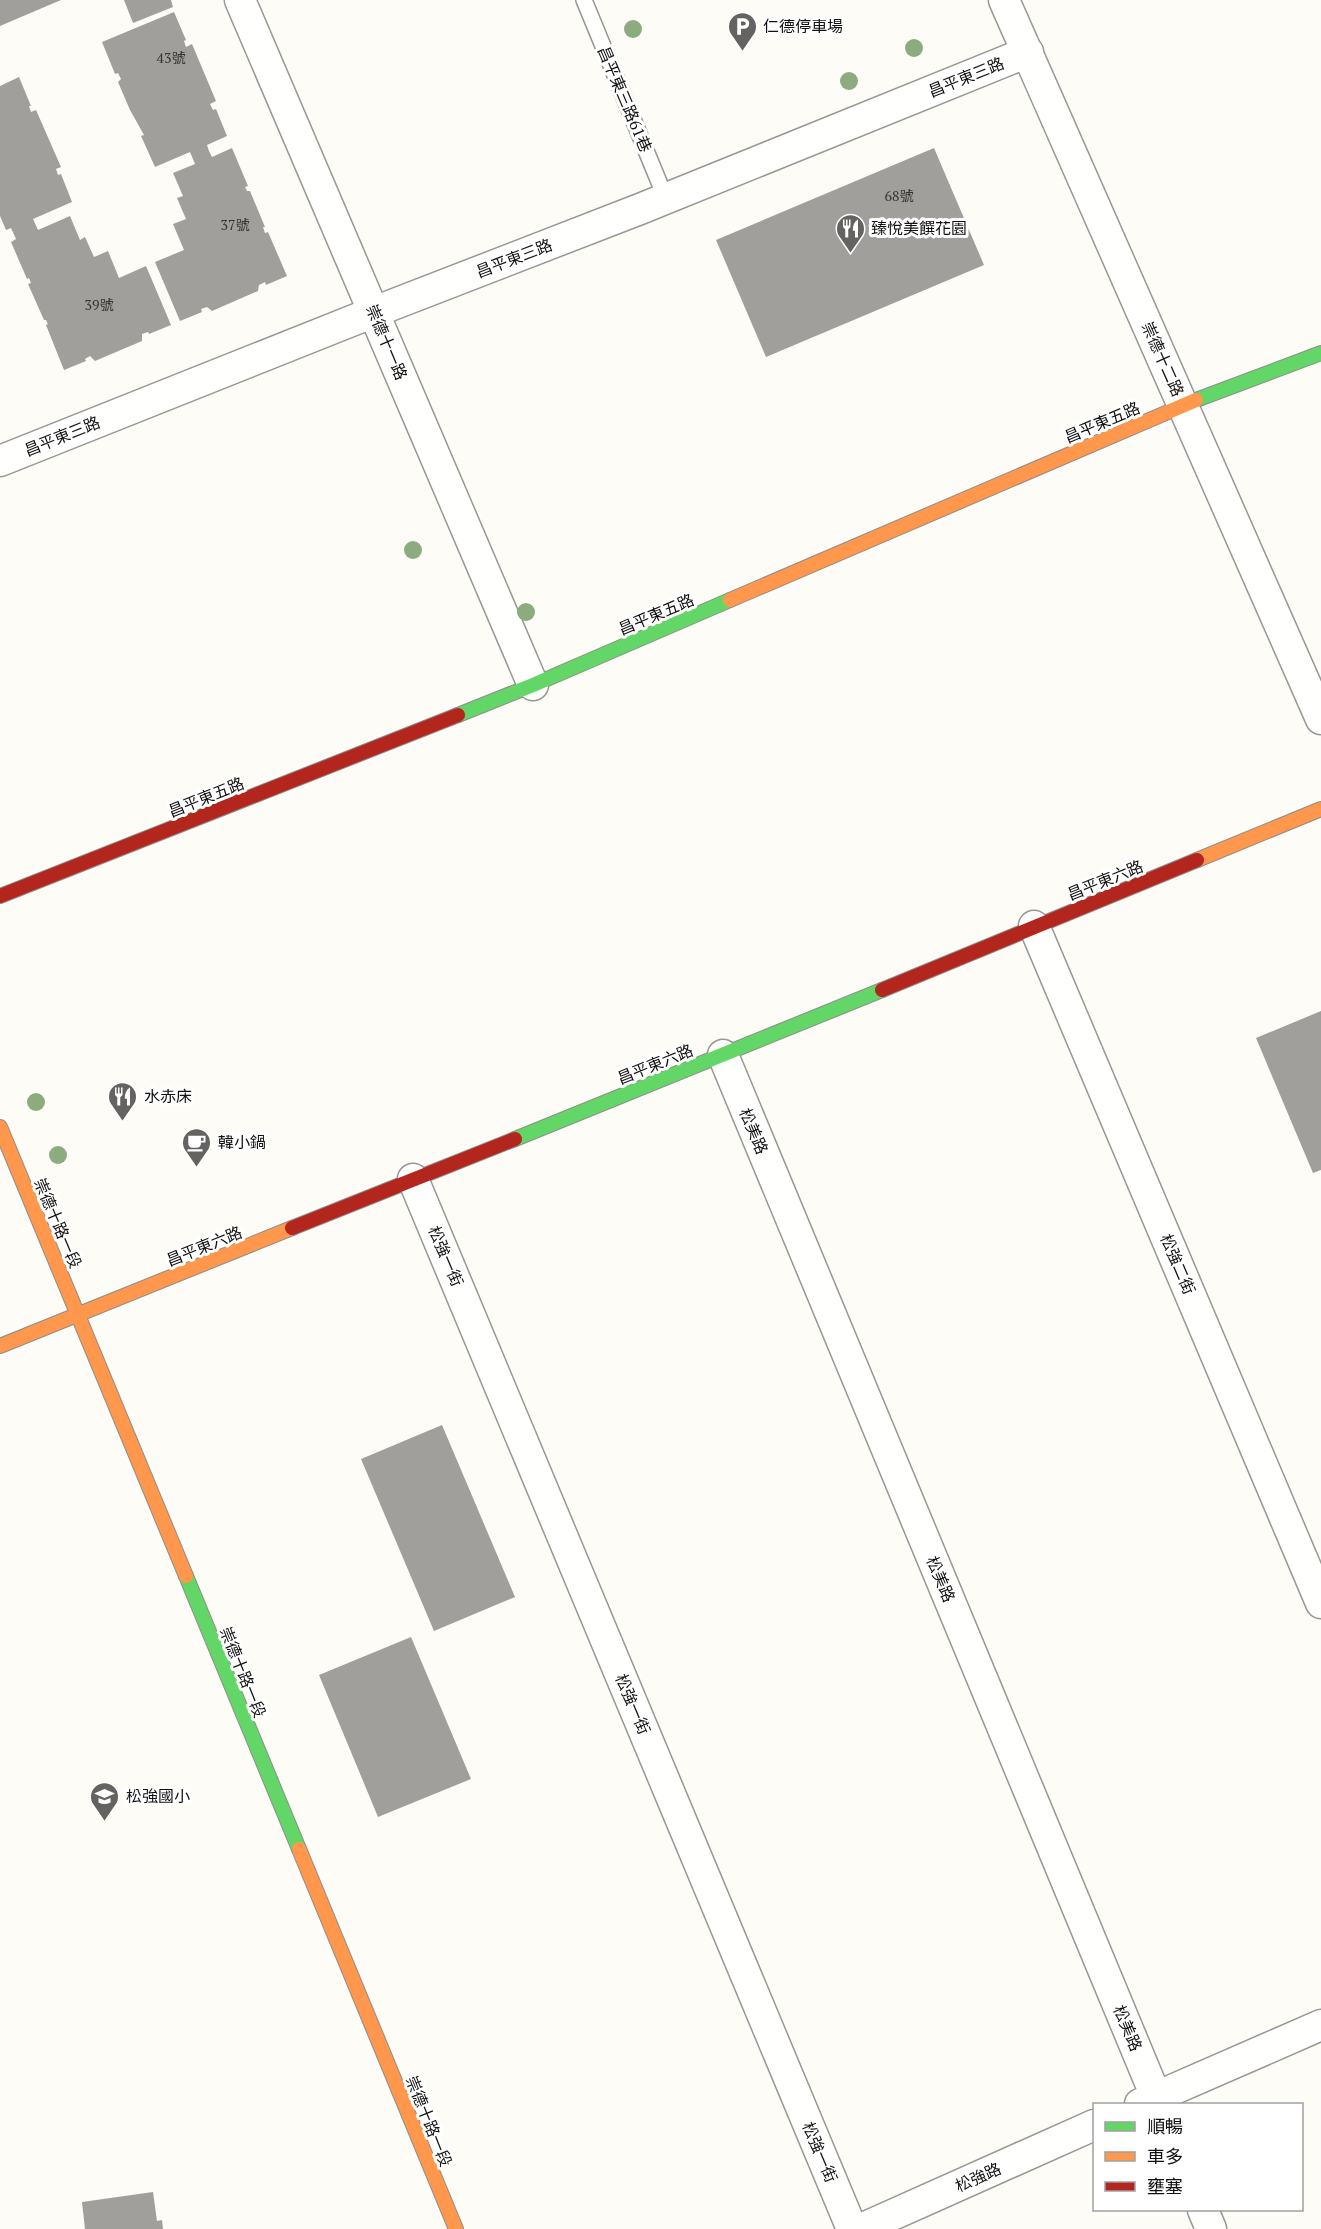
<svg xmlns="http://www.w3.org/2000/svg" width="1321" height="2229" font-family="'PT Serif','Noto Sans TC',serif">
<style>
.building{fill:#a19f9c}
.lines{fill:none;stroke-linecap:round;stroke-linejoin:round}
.lane-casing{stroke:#979795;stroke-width:18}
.street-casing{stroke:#979795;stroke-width:33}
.fast-casing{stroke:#8e8d8b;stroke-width:16}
.slow-casing{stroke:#8e8d8b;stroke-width:16}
.jam-casing{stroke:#8e8d8b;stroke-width:16}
.lane{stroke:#fffffe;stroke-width:15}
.street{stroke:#fffffe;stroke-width:30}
.fast{stroke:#63d668;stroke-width:14}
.slow{stroke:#ff974d;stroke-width:14}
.jam{stroke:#b3261e;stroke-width:14}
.tree{fill:#8cac80}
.labels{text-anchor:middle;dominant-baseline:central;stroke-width:6;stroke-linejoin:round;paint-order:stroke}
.number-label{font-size:14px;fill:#353434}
.poi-label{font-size:16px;fill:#111;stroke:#fff;text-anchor:start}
.street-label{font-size:16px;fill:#111;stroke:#fff}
</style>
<rect width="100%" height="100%" fill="#fdfcf7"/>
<!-- building -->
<g class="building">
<polygon points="0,0 61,0 0,26"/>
<polygon points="124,0 171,0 173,7 133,23"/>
<polygon points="174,12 186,40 184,41 186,47 192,44 216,101 210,104 213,110 216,109 227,136 207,145 209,151 212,157 232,148 248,186 245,187 247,191 250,191 265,227 263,227 265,233 268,232 287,276 266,285 265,282 259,285 258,291 212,311 207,307 201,309 202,312 180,321 155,262 184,250 173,224 186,219 177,198 183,196 173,173 195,164 190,152 155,167 141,136 144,135 130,110 118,82 121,79 118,73 115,74 102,42"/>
<polygon points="19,77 31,106 29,106 31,112 36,110 61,167 56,169 58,175 61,174 72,202 33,219 38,230 70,216 80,240 85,237 94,257 108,251 119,278 146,266 171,325 149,334 148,332 142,334 142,341 95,361 90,356 85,359 86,361 64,370 46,325 48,324 46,320 44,320 28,284 31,283 29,278 27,279 11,242 16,239 11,228 6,230 0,216 0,86"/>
<polygon points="934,148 984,265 766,357 716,240"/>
<polygon points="1321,1011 1321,1170 1313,1173 1256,1038"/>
<polygon points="442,1425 515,1597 434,1631 361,1459"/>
<polygon points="411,1637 471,1779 378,1817 319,1675"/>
<polygon points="153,2192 157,2221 162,2220 163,2229 85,2229 82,2202"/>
</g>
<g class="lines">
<defs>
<polyline id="lane" points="584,0 666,199"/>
<g id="street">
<polyline points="240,0 533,685"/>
<polyline points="1004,0 1321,719"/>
<polyline points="0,461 374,312 640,209 1028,52"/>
<polyline points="1034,926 1321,1603"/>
<polyline points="723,1055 1159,2104"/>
<polyline points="413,1179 852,2229"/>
<polyline points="1140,2104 1321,2025"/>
<polyline points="1203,2210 1211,2229"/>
<polyline points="861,2229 1094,2125"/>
</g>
<g id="fast">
<polyline points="1196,400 1321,353"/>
<polyline points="458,715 533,685 730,600"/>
<polyline points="515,1139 882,990"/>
<polyline points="186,1576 299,1849"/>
</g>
<g id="slow">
<polyline points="730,600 1196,400"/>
<polyline points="1197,860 1321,809"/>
<polyline points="0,1127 186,1576"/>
<polyline points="0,1346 292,1228"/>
<polyline points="299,1849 456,2229"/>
</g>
<g id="jam">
<polyline points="0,896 458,715"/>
<polyline points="882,990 1197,860"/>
<polyline points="292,1228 515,1139"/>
</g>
</defs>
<!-- lane casing -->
<use href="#lane" class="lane-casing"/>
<!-- street casing -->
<use href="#street" class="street-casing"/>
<!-- fast casing -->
<use href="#fast" class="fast-casing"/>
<!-- slow casing -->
<use href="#slow" class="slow-casing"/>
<!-- jam casing -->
<use href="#jam" class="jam-casing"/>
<!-- lane -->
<use href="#lane" class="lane"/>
<!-- street -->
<use href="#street" class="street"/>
<!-- fast -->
<use href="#fast" class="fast"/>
<!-- slow -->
<use href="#slow" class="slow"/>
<!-- jam -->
<use href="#jam" class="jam"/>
</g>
<!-- trees -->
<g class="tree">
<circle cx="633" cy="29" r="9"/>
<circle cx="914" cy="48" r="9"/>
<circle cx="849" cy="81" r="9"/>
<circle cx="413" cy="550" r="9"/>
<circle cx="526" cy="612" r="9"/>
<circle cx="36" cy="1102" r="9"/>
<circle cx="58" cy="1155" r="9"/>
</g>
<!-- icons -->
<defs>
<symbol id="parking-pin" viewBox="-11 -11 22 30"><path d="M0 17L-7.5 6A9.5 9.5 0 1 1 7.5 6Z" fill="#646362" stroke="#fff"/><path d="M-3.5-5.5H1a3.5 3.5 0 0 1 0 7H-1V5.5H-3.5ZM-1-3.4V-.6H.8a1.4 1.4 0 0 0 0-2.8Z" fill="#fff"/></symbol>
<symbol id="restaurant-pin" viewBox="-11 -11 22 30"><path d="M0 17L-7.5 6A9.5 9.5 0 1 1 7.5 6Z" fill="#646362" stroke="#fff"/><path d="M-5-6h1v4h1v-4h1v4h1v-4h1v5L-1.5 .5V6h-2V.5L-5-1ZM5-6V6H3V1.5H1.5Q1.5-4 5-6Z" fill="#fff"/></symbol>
<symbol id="cafe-pin" viewBox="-11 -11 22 30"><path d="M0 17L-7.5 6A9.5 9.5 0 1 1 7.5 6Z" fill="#646362" stroke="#fff"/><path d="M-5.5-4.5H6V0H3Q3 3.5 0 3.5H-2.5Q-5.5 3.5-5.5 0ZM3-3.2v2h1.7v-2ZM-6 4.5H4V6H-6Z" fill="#fff"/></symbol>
<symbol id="school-pin" viewBox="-11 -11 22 30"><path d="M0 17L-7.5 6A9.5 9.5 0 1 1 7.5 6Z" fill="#646362" stroke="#fff"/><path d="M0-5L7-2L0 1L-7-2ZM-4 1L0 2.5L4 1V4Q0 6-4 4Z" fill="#fff"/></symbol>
</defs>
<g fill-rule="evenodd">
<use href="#parking-pin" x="726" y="10" width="33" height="45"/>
<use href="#restaurant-pin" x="834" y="212" width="33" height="45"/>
<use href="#restaurant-pin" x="106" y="1080" width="33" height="45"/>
<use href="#cafe-pin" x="180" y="1126" width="33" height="45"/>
<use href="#school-pin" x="88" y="1780" width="33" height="45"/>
</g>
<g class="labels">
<!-- number labels -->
<g class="number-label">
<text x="171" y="57">43號</text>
<text x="899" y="195">68號</text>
<text x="235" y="224">37號</text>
<text x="99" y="304">39號</text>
</g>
<!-- poi labels -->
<g class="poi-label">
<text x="763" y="26">仁德停車場</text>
<text x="871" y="228">臻悅美饌花園</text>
<text x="144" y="1096">水赤床</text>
<text x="218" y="1142">韓小鍋</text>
<text x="126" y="1796">松強國小</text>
</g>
<!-- street labels -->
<g class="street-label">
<text transform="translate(966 77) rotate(-22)">昌平東三路</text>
<text transform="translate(625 99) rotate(67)">昌平東三路61巷</text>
<text transform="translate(514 258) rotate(-21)">昌平東三路</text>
<text transform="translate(387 342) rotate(67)">崇德十一路</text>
<text transform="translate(1163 359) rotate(66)">崇德十二路</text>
<text transform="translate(1102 422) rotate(-23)">昌平東五路</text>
<text transform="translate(62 436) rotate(-22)">昌平東三路</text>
<text transform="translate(656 614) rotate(-23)">昌平東五路</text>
<text transform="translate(206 797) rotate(-22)">昌平東五路</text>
<text transform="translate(1105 880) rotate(-22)">昌平東六路</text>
<text transform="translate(655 1064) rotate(-22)">昌平東六路</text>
<text transform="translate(754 1131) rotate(67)">松美路</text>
<text transform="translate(58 1223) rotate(67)">崇德十路一段</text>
<text transform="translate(204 1246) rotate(-22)">昌平東六路</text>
<text transform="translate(446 1256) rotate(67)">松強一街</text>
<text transform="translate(1178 1264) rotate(67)">松強二街</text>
<text transform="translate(941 1579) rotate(67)">松美路</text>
<text transform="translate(243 1672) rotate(68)">崇德十路一段</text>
<text transform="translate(633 1704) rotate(67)">松強一街</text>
<text transform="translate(1128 2028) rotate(67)">松美路</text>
<text transform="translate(429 2121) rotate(68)">崇德十路一段</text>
<text transform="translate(820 2152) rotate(67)">松強一街</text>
<text transform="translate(978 2177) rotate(-24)">松強路</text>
</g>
</g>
<!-- legend -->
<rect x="1093" y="2103" width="210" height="108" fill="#ffffff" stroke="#a0a0a0" stroke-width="1.5"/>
<rect x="1105" y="2122" width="30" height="9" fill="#63d668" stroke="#a0a0a0" stroke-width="1.5"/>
<text x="1147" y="2133" font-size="18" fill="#111111">順暢</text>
<rect x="1105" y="2152" width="30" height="9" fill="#ff974d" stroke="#a0a0a0" stroke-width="1.5"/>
<text x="1147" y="2163" font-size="18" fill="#111111">車多</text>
<rect x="1105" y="2182" width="30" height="9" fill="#b3261e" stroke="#a0a0a0" stroke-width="1.5"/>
<text x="1147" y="2193" font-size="18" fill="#111111">壅塞</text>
</svg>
